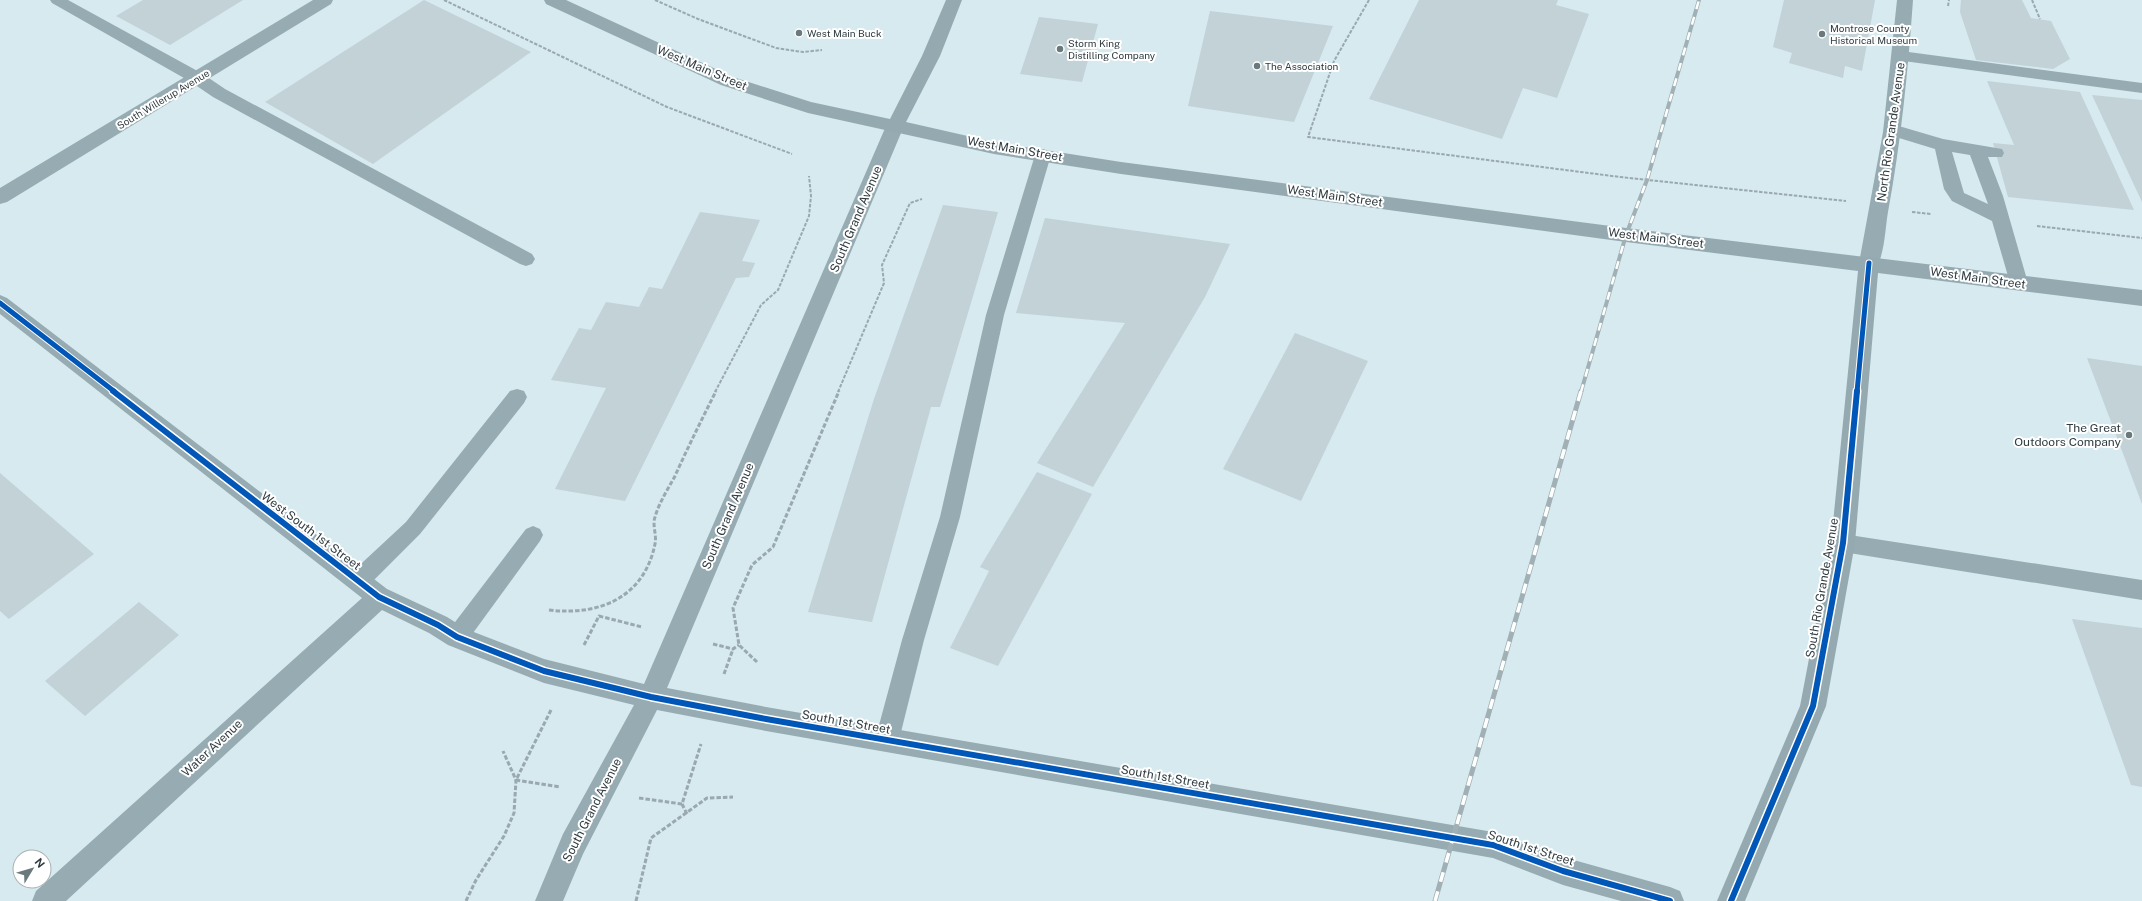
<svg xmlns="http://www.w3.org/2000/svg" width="2142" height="901" font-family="'Public Sans',sans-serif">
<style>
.building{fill:#c3d2d6}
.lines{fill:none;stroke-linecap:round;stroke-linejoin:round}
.path-far1{stroke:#9aa9af;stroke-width:2;stroke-dasharray:3.5 1.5;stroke-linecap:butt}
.path{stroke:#9aa9af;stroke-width:3;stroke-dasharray:4.5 2;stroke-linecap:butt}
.lane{fill:#97abb2;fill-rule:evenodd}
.street{fill:#97abb2;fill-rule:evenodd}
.secondary{fill:#95aab0;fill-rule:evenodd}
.rail-far1-casing{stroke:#a0b0b5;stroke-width:4}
.rail-casing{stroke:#a0b0b5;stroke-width:5}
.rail-far1{stroke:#fff;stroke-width:2.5;stroke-dasharray:8;stroke-linecap:butt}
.rail{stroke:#fff;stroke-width:3.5;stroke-dasharray:10;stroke-linecap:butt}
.cycleway-far1-casing{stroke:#fff;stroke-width:7}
.cycleway-casing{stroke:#fff;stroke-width:9}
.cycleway-far1{stroke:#0057b8;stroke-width:5}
.cycleway{stroke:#0057b8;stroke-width:6}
.poi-dot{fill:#69797e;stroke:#fff;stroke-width:1.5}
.labels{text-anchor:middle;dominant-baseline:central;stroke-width:4;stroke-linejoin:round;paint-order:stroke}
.far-poi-label{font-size:10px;fill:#2f3c41;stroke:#fff;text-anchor:start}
.far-street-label{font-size:10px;fill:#2f3c41;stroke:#fff}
.street-label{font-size:12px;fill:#2f3c41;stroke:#fff}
.poi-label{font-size:12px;fill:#2f3c41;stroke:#fff;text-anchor:end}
</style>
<rect width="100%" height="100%" fill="#d6eaf0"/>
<!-- building -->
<g class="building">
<polygon points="143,0 243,0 170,45 116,16"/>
<polygon points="424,0 531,52 373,164 265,102"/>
<polygon points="1419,0 1558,0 1556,5 1589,14 1557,98 1523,88 1502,139 1369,99"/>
<polygon points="1784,0 1875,0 1862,71 1845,66 1843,78 1789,63 1792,53 1773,47"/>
<polygon points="1961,0 2022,0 2031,18 2051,21 2070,59 2053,69 1976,60 1960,12"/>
<polygon points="1210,11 1333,26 1294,122 1188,106"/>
<polygon points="1039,17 1098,24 1082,82 1020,74"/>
<polygon points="1987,81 2080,92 2134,210 2008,197 1993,143 2014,145"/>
<polygon points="2092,95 2142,100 2142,202"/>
<polygon points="943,205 998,212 940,407 931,407 872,622 808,612 874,399"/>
<polygon points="700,212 760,220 742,261 755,263 749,277 736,278 625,501 555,489 606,388 551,380 579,328 591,330 606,302 639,307 649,287 662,289"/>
<polygon points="1045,218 1230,244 1205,297 1093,487 1037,463 1125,323 1016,313"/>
<polygon points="1295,333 1368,361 1301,501 1223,469"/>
<polygon points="2087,358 2142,366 2142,504"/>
<polygon points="1037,472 1092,494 998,666 950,648 989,571 980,567"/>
<polygon points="0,473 94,554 9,619 0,611"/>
<polygon points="139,602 179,635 85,716 45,681"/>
<polygon points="2072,619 2142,628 2142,787 2131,785"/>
</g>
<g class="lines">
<!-- path-far1 -->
<g class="path-far1">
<polyline points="444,0 667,107 792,154"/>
<polyline points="655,0 698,19 776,48 803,52 822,50"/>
<polyline points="1369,0 1334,61 1308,137 1620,177 1846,201"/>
<polyline points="2032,0 2040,19"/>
<polyline points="1948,6 1949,0"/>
<polyline points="1912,212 1931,214"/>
<polyline points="2037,226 2142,238"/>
<polyline points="715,392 761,305 778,290 809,216 811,196 809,176"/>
<polyline points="838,392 884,283 882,265 910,203 922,199"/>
</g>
<!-- path -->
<g class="path">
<path d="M549 610C599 616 644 598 655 544 657 535 652 525 655 517 659 503 668 489 675 476 688 447 702 419 716 391"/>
<polyline points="713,644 733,649 739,645"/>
<polyline points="584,645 599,616 642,627"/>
<polyline points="757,662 739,645 733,608 752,565 773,547 839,391"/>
<polyline points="724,674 733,649"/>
<polyline points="551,710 516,780 560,787"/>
<polyline points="639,798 682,804 701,744"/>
<polyline points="682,804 687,814"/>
<polyline points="466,901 476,880 504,836 514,813 516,780 503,751"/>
<polyline points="636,901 651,838 707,798 733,797"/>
</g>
<!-- lane -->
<g class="lane">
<polygon points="50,0 68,0 203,74 225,89 532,254 535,259 532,264 526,266 520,264 213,97 191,82 52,3"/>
<polygon points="1901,51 2142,83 2142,93 1896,60 1893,56 1896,52"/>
<path d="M1892 124 1943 139 2002 149 2004 153 2002 157H1988L2003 196 2028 283 2025 288 2019 290 2013 288 2010 283 1992 221 1952 201 1944 189 1935 149 1886 134 1884 130 1886 126ZM1952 152 1970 155 1988 204 1964 193Z"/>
<polygon points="1043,149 1049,151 1051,155 1004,315 960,517 924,640 899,740 895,748 887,751 879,748 875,740 902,640 940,517 986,315 1035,155 1037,151"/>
<polygon points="517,389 524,391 527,397 524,403 420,534 366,588 358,591 350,588 347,581 350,574 406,522 510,391"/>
<polygon points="533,526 540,529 543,535 540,541 465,644 457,647 449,644 446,637 449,630 526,529"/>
<polygon points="1843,534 2142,580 2142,600 1843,552 1836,549 1832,543 1836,537"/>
</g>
<!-- street -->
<g class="street">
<polygon points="313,0 333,0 331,4 7,202 0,204 0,188"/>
<path d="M1897 0H1913C1908 71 1901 142 1888 212 1885 229 1885 253 1876 268L1869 270 1862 268 1859 263 1883 132Z"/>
<polygon points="895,120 901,122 904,126 667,688 766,707 1493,832 1563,857 1670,887 1680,891 1684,901 1621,901 1563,885 1493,858 766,731 657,710 583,854 563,901 535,901 563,834 634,705 544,683 448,645 429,633 382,610 66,901 32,901 36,891 362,598 0,314 0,295 7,298 387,589 447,617 466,629 544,659 644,684 886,126 889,122"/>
</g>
<!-- secondary -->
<polygon class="secondary" points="544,0 566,0 733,77 811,102 890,119 922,56 946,0 962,0 940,56 906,122 994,142 1121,162 1626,228 1865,257 1869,256 1876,258 2142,290 2142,306 1878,273 1855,543 1826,706 1745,901 1717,901 1800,706 1831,543 1858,271 1626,242 1121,174 994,154 808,113 721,85 546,4"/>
<defs>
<polyline id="rail-far1" points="1581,392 1626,235 1647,180 1699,0"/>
<polyline id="rail" points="1435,901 1581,391"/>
</defs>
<!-- rail-far1 casing -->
<use href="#rail-far1" class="rail-far1-casing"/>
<!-- rail casing -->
<use href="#rail" class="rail-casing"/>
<!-- rail-far1 -->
<use href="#rail-far1" class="rail-far1"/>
<!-- rail -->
<use href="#rail" class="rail"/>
<defs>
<g id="cycleway-far1">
<polyline points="0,303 115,392"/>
<polyline points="1857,392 1869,263"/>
</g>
<g id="cycleway">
<polyline points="113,391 379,597 438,625 457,637 544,671 651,697 766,719 1493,845 1563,871 1670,901"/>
<polyline points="1731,901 1813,706 1843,543 1857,391"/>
</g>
</defs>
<!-- cycleway-far1 casing -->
<use href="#cycleway-far1" class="cycleway-far1-casing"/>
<!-- cycleway casing -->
<use href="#cycleway" class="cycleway-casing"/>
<!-- cycleway-far1 -->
<use href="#cycleway-far1" class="cycleway-far1"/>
<!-- cycleway -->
<use href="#cycleway" class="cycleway"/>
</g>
<!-- markers -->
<g class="poi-dot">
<circle cx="799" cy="33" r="4"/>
<circle cx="1822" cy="34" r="4"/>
<circle cx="1060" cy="49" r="4"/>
<circle cx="1257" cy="66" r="4"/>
<circle cx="2129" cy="435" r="4"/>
</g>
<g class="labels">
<!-- far-poi labels -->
<g class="far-poi-label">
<text x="1830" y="28">Montrose County<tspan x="1830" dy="12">Historical Museum</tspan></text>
<text x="807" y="33">West Main Buck</text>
<text x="1068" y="43">Storm King<tspan x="1068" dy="12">Distilling Company</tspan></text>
<text x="1265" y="66">The Association</text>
</g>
<!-- far-street labels -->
<g class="far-street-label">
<text transform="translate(163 99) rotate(-31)">South Willerup Avenue</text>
</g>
<!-- street labels -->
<g class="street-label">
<text transform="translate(702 68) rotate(23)">West Main Street</text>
<text transform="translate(1891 132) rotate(-82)">North Rio Grande Avenue</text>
<text transform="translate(1015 149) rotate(10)">West Main Street</text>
<text transform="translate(1335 196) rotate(8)">West Main Street</text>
<text transform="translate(856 219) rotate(-67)">South Grand Avenue</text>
<text transform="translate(1656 238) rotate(7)">West Main Street</text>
<text transform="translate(1978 278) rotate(8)">West Main Street</text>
<text transform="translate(728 516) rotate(-67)">South Grand Avenue</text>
<text transform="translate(311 531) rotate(37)">West South 1st Street</text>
<text transform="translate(1822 588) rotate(-80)">South Rio Grande Avenue</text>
<text transform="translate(846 722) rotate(10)">South 1st Street</text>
<text transform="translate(212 748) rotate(-43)">Water Avenue</text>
<text transform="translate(1165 777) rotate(10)">South 1st Street</text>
<text transform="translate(592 810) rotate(-63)">South Grand Avenue</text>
<text transform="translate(1531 848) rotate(18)">South 1st Street</text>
</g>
<!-- poi labels -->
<g class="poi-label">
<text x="2121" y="428">The Great<tspan x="2121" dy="14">Outdoors Company</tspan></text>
</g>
</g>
<!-- north arrow -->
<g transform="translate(32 869) rotate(52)"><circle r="19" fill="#ffffff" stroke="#acb1b3"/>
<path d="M0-3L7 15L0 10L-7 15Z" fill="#69797e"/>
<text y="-6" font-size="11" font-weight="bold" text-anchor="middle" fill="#2f3c41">N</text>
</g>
</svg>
